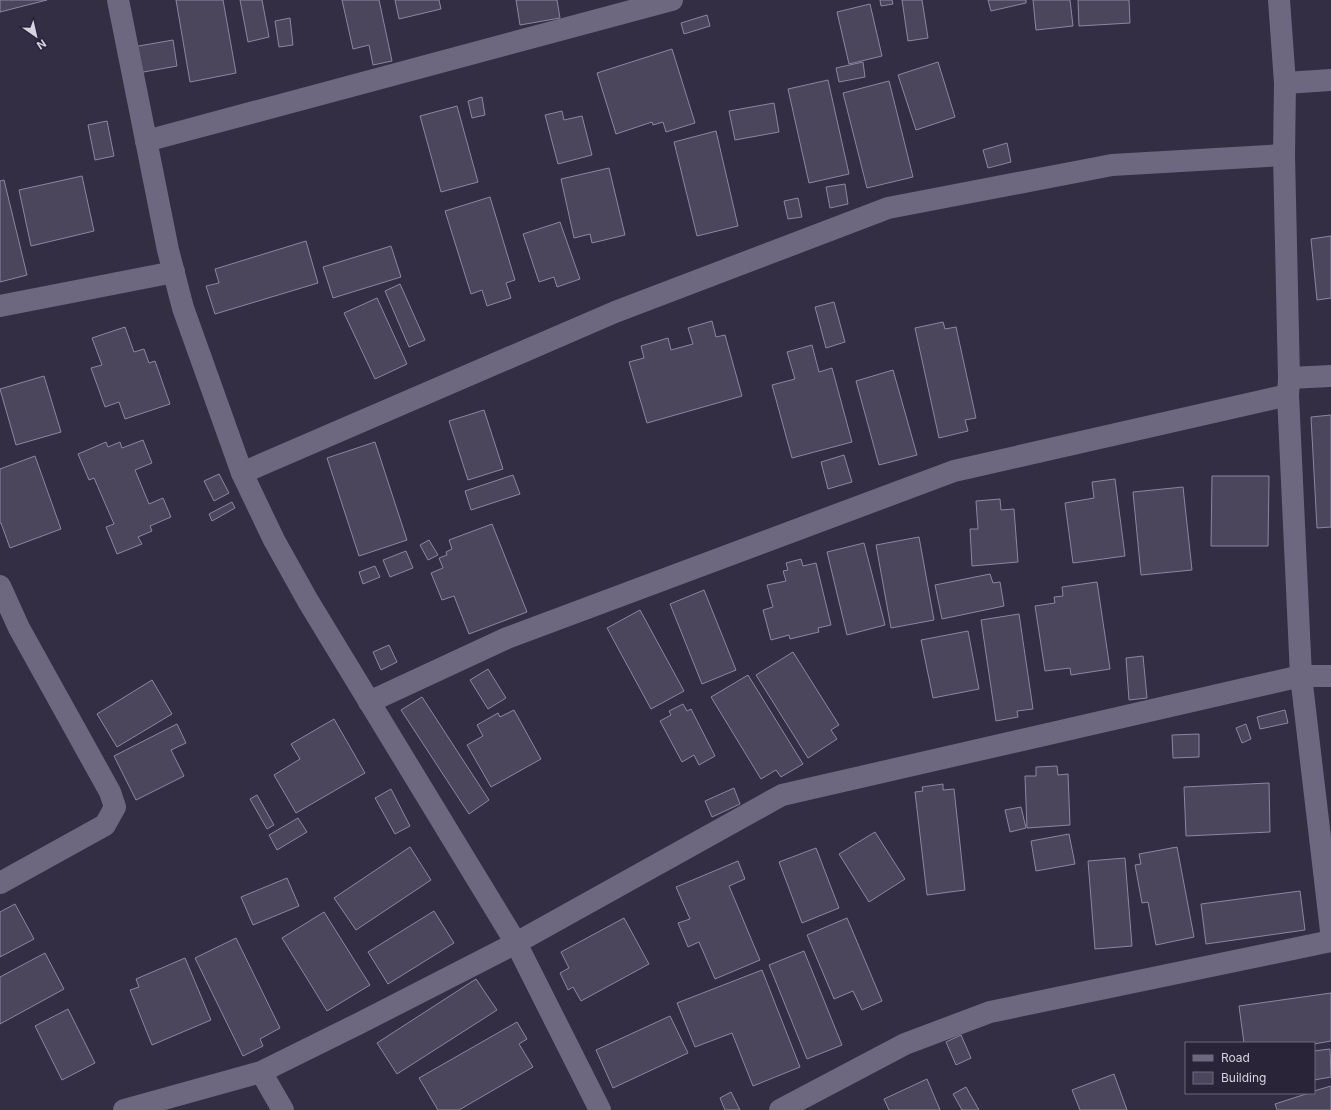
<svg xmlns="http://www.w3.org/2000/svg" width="1331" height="1110" font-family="Inter,sans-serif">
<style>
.building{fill:#4b465c;stroke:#8c879f}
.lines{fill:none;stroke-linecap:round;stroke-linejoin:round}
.street{stroke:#6d687f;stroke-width:22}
</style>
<rect width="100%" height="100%" fill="#332e43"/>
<!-- building -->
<g class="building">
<polygon points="0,0 47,0 0,12"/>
<polygon points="176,0 223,0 236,73 190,82"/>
<polygon points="240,0 262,0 269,37 248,42"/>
<polygon points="342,0 379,0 392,61 373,65 369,45 353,49"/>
<polygon points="395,0 439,0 441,9 399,19"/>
<polygon points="516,0 557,0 560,18 520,25"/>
<polygon points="880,0 892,0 893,4 881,6"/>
<polygon points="902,0 922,0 928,38 908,41"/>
<polygon points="988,0 1026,0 1026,3 991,11"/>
<polygon points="1033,0 1070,0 1073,26 1036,30"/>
<polygon points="1078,0 1129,0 1130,23 1079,26"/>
<polygon points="870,4 882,56 849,64 837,12"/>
<polygon points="707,15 710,26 684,34 681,23"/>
<polygon points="290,18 293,45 279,47 275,21"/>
<polygon points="173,40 177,66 138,73 133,47"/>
<polygon points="672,49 695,123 666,132 663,122 653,125 652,122 616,134 597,73"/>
<polygon points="863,62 865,77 839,82 836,68"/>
<polygon points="938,62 955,117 916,130 898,75"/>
<polygon points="828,80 849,174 809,183 788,89"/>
<polygon points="889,81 913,177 867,188 843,93"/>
<polygon points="482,97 485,115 472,118 468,101"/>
<polygon points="774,103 779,132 735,140 729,111"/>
<polygon points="457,106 478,182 441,192 420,116"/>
<polygon points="562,111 564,120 582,116 592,155 558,164 545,115"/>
<polygon points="107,121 114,156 95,160 88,125"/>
<polygon points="716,131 738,226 697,236 674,142"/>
<polygon points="1007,143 1011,162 988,168 983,150"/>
<polygon points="609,168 625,235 592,243 590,234 574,238 561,179"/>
<polygon points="82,176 94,231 31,246 19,190"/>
<polygon points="4,180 27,275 0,282 0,181"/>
<polygon points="845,184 848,204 830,208 826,187"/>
<polygon points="490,197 515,280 506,283 511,298 487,306 482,290 471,294 445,211"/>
<polygon points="798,198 802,217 788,219 784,201"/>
<polygon points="560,222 580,279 557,287 554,277 539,282 523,234"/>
<polygon points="1331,236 1331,298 1317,300 1311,239"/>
<polygon points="306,241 318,283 215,314 206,286 219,283 215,269"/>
<polygon points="391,246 401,277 333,298 323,267"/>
<polygon points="400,284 425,340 409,347 385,291"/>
<polygon points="377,298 407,364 375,379 344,313"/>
<polygon points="834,302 845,342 826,348 815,307"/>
<polygon points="712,321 716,337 725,335 742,396 647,423 629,362 644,358 641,346 668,338 671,350 693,344 688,328"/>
<polygon points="943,322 945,329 956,327 976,418 965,420 968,431 939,438 915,328"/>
<polygon points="125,327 134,352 144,349 149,363 155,361 170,404 125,419 119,402 105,407 91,368 102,365 92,338"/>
<polygon points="812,345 819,372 832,368 852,442 792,458 772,385 795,379 787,352"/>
<polygon points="893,370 917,455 879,465 856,381"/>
<polygon points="44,376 61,432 16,445 0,389"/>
<polygon points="484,410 503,469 468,480 449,421"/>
<polygon points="1331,415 1331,527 1317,528 1311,417"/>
<polygon points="143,440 152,463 135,470 149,504 163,498 171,517 150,526 152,531 138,537 142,544 117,554 106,527 114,524 94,478 89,480 78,454 106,442 108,447 120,442 122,448"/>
<polygon points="375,442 407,540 359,556 327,458"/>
<polygon points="844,455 852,482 828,489 821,462"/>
<polygon points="35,456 61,529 10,548 1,523 0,523 0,469"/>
<polygon points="219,474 229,493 214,501 204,481"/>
<polygon points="513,475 520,494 471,510 465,491"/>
<polygon points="1212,476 1269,476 1268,546 1211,546"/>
<polygon points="1115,479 1125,556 1073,563 1065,503 1094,498 1092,482"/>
<polygon points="1183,487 1192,570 1141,575 1133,492"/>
<polygon points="1000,499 1001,510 1014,509 1018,562 972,566 970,529 978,529 976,501"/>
<polygon points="232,502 235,508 212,521 209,514"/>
<polygon points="492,524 527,612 469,634 454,596 442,600 431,573 443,568 439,558 447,555 446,552 452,549 449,540"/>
<polygon points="919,537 934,620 891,628 876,545"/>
<polygon points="429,540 438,555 428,560 420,545"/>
<polygon points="864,543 885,625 847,635 827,552"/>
<polygon points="406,551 413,568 390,577 383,560"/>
<polygon points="801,559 803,566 816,563 831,625 818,628 819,632 790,639 789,635 771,640 763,610 773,607 767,585 786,581 783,571 788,570 786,563"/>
<polygon points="375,566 380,577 363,584 359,572"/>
<polygon points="990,574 993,583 1000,582 1004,606 942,619 935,585"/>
<polygon points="1097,582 1110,669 1071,675 1070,668 1045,671 1035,606 1055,603 1054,597 1063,596 1062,587"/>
<polygon points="704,590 736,670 702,684 670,604"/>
<polygon points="640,610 684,691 651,709 607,628"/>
<polygon points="1019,614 1033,709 1017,711 1018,717 996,721 981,620"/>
<polygon points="968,631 979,689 933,698 921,640"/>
<polygon points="389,645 397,662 381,670 373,652"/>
<polygon points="793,652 839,725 831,730 837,739 808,758 756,675"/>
<polygon points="1143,656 1147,698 1129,700 1126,658"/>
<polygon points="488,669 506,698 488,709 470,680"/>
<polygon points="748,675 803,764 781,777 776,770 761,779 711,697"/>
<polygon points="152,680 172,714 117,747 97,714"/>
<polygon points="422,697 489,800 469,814 401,710"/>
<polygon points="683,704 687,711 691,709 715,756 699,765 694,755 682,762 660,721 671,715 669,711"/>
<polygon points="514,710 541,759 491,787 467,745 483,736 477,725 498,713 500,717"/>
<polygon points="1285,710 1288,723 1260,729 1257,717"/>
<polygon points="334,719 365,773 296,813 274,775 300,759 291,744"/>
<polygon points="177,724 186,743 171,750 184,776 136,800 114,756"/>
<polygon points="1246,724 1251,739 1242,743 1236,728"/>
<polygon points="1199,734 1199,757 1173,758 1172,735"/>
<polygon points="1057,766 1058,775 1068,774 1070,825 1027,828 1025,776 1036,776 1036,767"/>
<polygon points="1269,783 1270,832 1186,836 1184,787"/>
<polygon points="943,784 943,790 954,789 965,890 927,895 915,792 923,791 922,787"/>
<polygon points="734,788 740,804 712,817 705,801"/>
<polygon points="391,789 410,826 395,834 375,798"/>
<polygon points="257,795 274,825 267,829 250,799"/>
<polygon points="1021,807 1026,828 1010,832 1005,810"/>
<polygon points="298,818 307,832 277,850 269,835"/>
<polygon points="875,832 905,879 869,902 839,854"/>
<polygon points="1069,834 1075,864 1036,871 1031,841"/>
<polygon points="410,847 431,880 356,930 334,898"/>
<polygon points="1177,847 1194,937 1156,945 1148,902 1142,903 1135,865 1141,864 1139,854"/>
<polygon points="816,848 839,908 802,923 779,862"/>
<polygon points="1125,858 1132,946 1095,949 1088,861"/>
<polygon points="738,861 745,879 729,886 760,960 715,979 699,942 688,947 678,923 690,919 676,887"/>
<polygon points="287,878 299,906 253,925 241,897"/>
<polygon points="1300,891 1305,930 1206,944 1201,904"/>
<polygon points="15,904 34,939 0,957 0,912"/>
<polygon points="434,911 454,943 388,984 368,952"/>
<polygon points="324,912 370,985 327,1011 282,938"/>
<polygon points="624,918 649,964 581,1001 573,987 568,990 560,973 569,968 561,952"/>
<polygon points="847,918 882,1001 862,1010 853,991 834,999 807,935"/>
<polygon points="236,938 280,1028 260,1039 263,1046 243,1056 195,958"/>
<polygon points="804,951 842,1045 807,1059 769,965"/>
<polygon points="45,953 64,989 0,1024 0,977"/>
<polygon points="185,958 211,1020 152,1045 130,990 139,987 136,979"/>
<polygon points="762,970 800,1067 753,1086 732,1033 695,1047 677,1003"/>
<polygon points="476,979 497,1010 397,1074 377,1043"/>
<polygon points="1331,993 1331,1041 1314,1044 1244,1043 1239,1006"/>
<polygon points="68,1009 95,1063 62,1080 35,1026"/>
<polygon points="670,1016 688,1053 613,1088 596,1050"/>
<polygon points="517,1022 527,1039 519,1044 533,1067 459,1110 438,1110 419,1078"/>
<polygon points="961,1035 971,1058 956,1065 946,1042"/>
<polygon points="1330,1049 1331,1077 1314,1080 1314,1051"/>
<polygon points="1114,1074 1127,1110 1080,1110 1072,1090"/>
<polygon points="927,1079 940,1110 889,1110 884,1099"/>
<polygon points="1331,1086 1331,1110 1277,1110 1275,1104 1309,1093 1314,1093 1314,1091"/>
<polygon points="966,1087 979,1110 962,1110 953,1094"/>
<polygon points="731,1092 740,1110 725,1110 720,1098"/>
</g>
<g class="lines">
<!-- street -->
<g class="street">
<polyline points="118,0 168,250 183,308 242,473 274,540 308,601 516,943 600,1110"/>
<polyline points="1279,0 1285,83 1284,155 1289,378 1288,395 1301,676 1331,931"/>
<polyline points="1285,83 1331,80"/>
<polyline points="146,141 672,0"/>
<polyline points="0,306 174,272"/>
<polyline points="1289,378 1331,376"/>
<polyline points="242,473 615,312 888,208 1112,165 1284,155"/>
<polyline points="0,586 19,628 110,792 115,807 105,825 0,883"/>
<polyline points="369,702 507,638 954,471 1288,395"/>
<polyline points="261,1072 283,1110"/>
<polyline points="124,1110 261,1072 358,1024 516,943 782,795 1301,676 1331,676"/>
<polyline points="780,1110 905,1044 990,1012 1331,941"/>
</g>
</g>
<!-- legend -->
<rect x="1185" y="1042" width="130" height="52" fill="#292438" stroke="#6e6a7c"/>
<rect x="1193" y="1055" width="20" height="6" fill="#6d687f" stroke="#6e6a7c"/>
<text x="1221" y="1062" font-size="12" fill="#d6d4e1">Road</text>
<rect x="1193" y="1072" width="20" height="12" fill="#4b465c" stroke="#6e6a7c"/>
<text x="1221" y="1082" font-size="12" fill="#d6d4e1">Building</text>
<!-- north arrow -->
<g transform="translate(36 36) rotate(146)" stroke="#292438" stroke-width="3" paint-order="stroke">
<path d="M0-3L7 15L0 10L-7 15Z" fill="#d6d4e1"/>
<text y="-6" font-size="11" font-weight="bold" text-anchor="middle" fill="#d6d4e1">N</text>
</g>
</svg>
